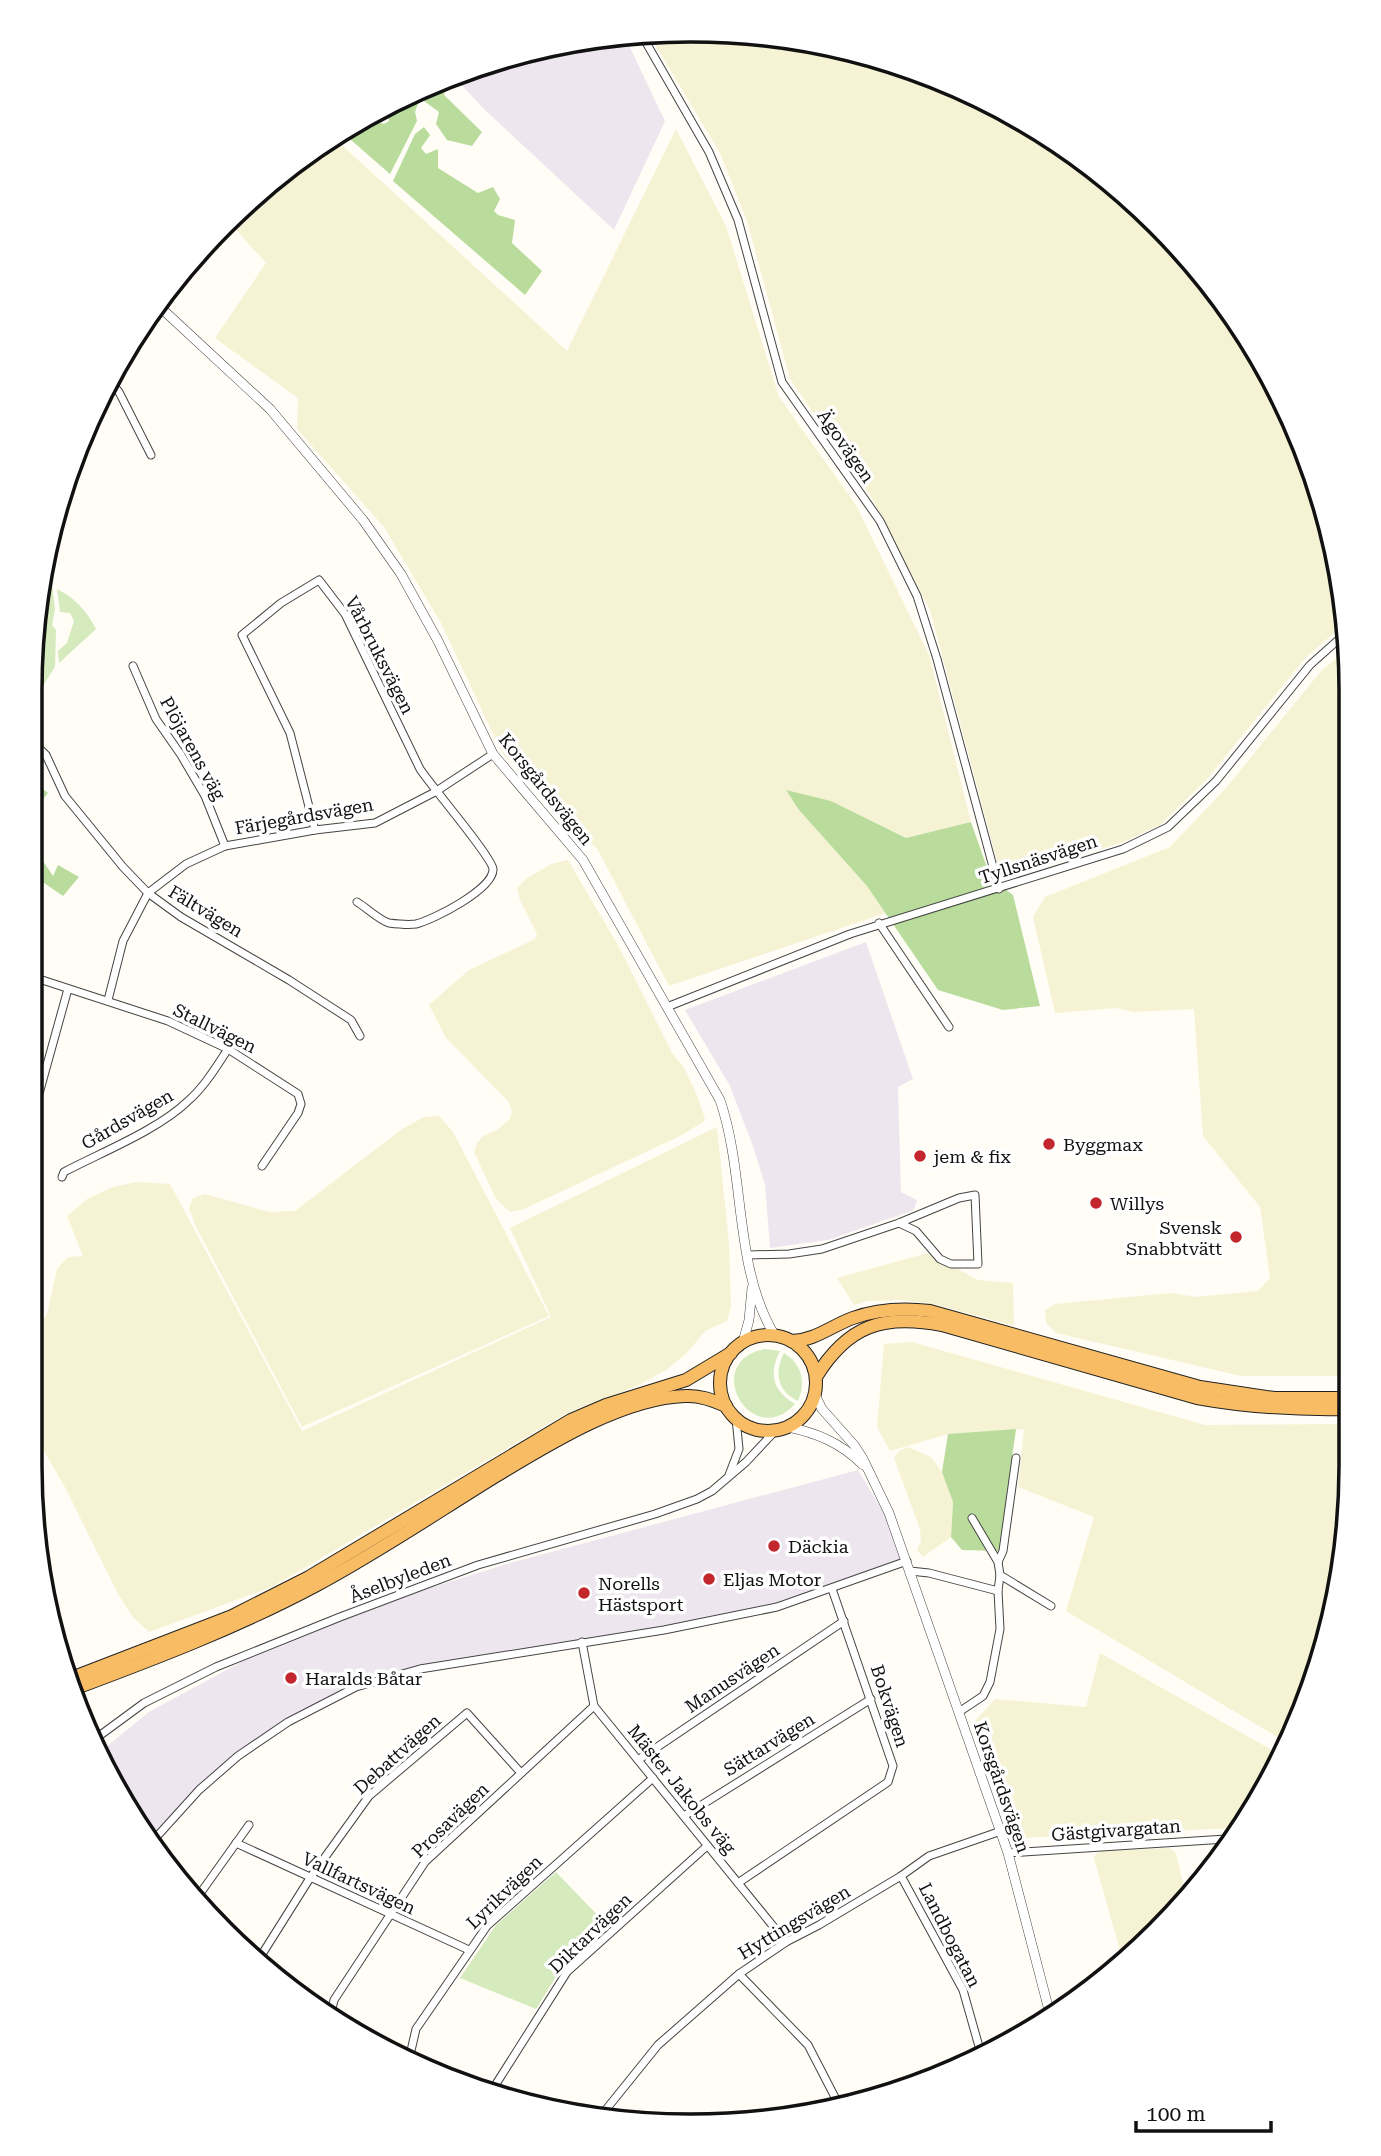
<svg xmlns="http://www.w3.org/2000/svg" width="1381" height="2156" font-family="'Roboto Serif',serif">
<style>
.industrial{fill:#eee6ef}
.farmland{fill:#f6f3d4}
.green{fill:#d5ebbd}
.forest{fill:#b9dc9c}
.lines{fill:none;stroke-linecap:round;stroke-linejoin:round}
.minor-casing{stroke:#444;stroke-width:9}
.tertiary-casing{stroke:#444;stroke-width:10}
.trunk-casing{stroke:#222;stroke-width:14}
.minor{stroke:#fff;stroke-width:7}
.tertiary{stroke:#fff;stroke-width:9}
.trunk{stroke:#f7bc64;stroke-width:12}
.poi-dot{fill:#c4262e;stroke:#fff;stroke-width:2.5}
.labels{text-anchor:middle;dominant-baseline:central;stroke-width:7;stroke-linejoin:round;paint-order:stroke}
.street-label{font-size:18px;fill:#111;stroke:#fff}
.poi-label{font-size:18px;fill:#111;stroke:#fff;text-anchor:start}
.rim{fill:none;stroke:#111;stroke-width:3.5}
</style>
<rect width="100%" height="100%" fill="#fffdf5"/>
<!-- industrial -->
<g class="industrial">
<polygon points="624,35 665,121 614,230 485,110 454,77 519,52"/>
<polygon points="866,942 913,1079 898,1087 901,1192 917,1200 914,1210 828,1240 770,1248 765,1185 754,1149 730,1086 685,1010"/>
<polygon points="858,1470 885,1515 907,1561 777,1607 420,1669 356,1687 288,1722 238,1756 151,1843 141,1833 101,1751 149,1712 258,1653 360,1610 510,1563"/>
</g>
<!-- farmland -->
<g class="farmland">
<polygon points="647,31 776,35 903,65 1021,118 1126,193 1215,289 1283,399 1329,520 1346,623 1306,657 1207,779 1160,825 1124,842 1002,880 930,610 872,498 790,379 747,221 720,153"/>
<polygon points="676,129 726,226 779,397 856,505 929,655 971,822 906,838 831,801 787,791 799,810 867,886 886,913 669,986 598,850 502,753 441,623 384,527 297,429 298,398 215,338 266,263 229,222 288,167 334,138 567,351"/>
<polygon points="1350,647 1346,1376 1241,1376 1056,1333 1046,1323 1045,1310 1055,1304 1171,1293 1196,1297 1258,1291 1270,1278 1260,1207 1203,1136 1194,1009 1134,1012 1116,1008 1055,1013 1033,917 1045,897 1170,847 1226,788 1321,671"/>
<polygon points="568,860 619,947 672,1053 684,1068 696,1093 705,1118 703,1122 680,1136 524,1209 510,1212 496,1199 474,1152 477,1143 483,1136 497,1130 510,1119 512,1111 508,1101 446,1038 429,1005 469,970 535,939 537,934 520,900 517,888 526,879 551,864"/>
<polygon points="439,1116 453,1132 549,1316 302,1427 196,1227 189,1208 193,1198 205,1194 269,1212 295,1211 402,1129 424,1117"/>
<polygon points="717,1127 729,1243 731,1307 727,1321 705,1331 687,1353 666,1370 637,1386 567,1413 272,1587 149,1632 132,1616 117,1592 66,1489 30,1427 31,1337 47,1314 57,1269 68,1257 83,1256 67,1216 87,1199 113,1187 136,1182 170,1184 302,1431 551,1317 510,1228"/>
<polygon points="928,1253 978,1280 1013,1283 1014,1326 938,1305 901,1300 868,1301 854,1305 837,1278"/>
<polygon points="912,1342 1205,1425 1346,1424 1346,1551 1301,1719 1286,1742 1066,1611 1094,1517 1018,1487 1024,1429 948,1434 890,1451 877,1427 884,1344"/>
<polygon points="908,1447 931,1457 942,1472 953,1502 951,1537 923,1557 917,1550 921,1541 920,1529 894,1458 899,1451"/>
<polygon points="1100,1653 1279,1754 1233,1828 1021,1838 975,1721 995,1699 1086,1707"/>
<polygon points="1170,1848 1176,1853 1187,1901 1122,1958 1094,1858 1096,1854 1102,1851"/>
</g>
<!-- green -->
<g class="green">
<polygon points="52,584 55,609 52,625 56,630 55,667 35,698 35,604 40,586"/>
<path d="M57 589C76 599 86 610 96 629L59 663 58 651 67 643 74 621 70 613 60 612Z"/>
<path d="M765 1349 780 1351C768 1374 773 1391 795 1404 751 1452 700 1361 765 1349Z"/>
<path d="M784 1353C802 1364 806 1382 798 1401 777 1391 774 1372 784 1353Z"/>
<polygon points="556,1872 608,1926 564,1964 536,2009 460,1978 496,1925"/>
</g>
<!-- forest -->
<g class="forest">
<polygon points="447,80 444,95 482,132 472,146 447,140 436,124 439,112 420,98 415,112 417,121 390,174 343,133 366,118 384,124 389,121 386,105 398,98"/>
<polygon points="424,127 430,135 421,148 426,154 438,149 438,168 478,193 493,187 500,199 494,211 498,215 515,220 512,243 542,271 525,295 393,181 415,134"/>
<polygon points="34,782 48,793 34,810"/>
<polygon points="786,790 831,801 906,838 971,822 991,879 1013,895 1040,1006 1003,1010 938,990 867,886 799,810"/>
<polygon points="34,839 41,858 53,876 58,865 79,877 63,896 34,876"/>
<polygon points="1016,1429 999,1551 962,1550 951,1537 953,1502 942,1472 948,1434"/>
</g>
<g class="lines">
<defs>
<g id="minor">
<polyline points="640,32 709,152 738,220 782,382 880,521 917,596 937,659 999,889"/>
<polyline points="113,385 119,392 151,455"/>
<polyline points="133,666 156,719 181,755 205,796 225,846"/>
<polyline points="40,749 46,755 65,796 123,867 148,893 181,917 289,980 351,1020 360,1036"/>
<path d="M315 830 290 733 242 635 281 603 319 580 345 614 420 769C431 786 492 857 493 869 494 889 433 920 416 924 409 925 397 924 389 923 379 920 367 908 357 902"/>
<polyline points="879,923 949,1027"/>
<polyline points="33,977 168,1021 228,1049 298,1094 301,1104 298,1113 262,1166"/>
<polyline points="108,1000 123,941 148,893 186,864 225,846 315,830 375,823 435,792 493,754"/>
<polyline points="667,1007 850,934 1123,849 1168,827 1216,781 1310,665 1347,632"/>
<polyline points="35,1108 68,989"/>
<path d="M62 1177 64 1172C102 1152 158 1130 188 1101 205 1086 216 1067 228 1049"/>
<polyline points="748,1255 789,1254 822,1249 899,1223 959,1198 975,1195 978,1264 951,1264 940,1259 916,1231 899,1223"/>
<polyline points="729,1475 739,1449 736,1418"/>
<polyline points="998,1562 1003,1551 1016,1458"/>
<polyline points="910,1571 929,1573 998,1591"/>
<polyline points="1000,1575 1051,1606"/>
<polyline points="582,1642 594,1706 786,1942"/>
<polyline points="959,1712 983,1696 990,1682 1000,1629 998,1591 1000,1575 998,1562 972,1518"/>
<polyline points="95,1739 144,1703 216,1667 340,1617 478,1565 655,1514 697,1499 712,1491 746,1462 776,1430"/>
<polyline points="638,1760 844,1621"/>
<polyline points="684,1816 871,1699"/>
<polyline points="151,1843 199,1790 238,1756 288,1722 356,1687 420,1669 664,1630 777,1607 907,1561"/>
<polyline points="236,1843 469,1950"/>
<polyline points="1008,1853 1226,1839"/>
<polyline points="901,1876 963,1990 980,2050"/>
<polyline points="738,1883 888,1782 893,1766 832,1589"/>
<polyline points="199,1895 249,1825"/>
<polyline points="259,1959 310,1878 369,1796 467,1713 521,1773"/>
<polyline points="739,1974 808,2045 840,2107"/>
<polyline points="331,2013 334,2000 425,1862 594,1706"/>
<polyline points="410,2055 416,2029 487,1926 653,1778"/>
<polyline points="494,2094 496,2084 567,1972 707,1846"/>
<polyline points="604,2112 658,2045 739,1974 786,1942 819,1925 901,1876 929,1856 1001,1831"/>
</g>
<g id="tertiary">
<path d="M161 308 270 409 363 520 401 574 438 641 493 754 583 860 720 1100C746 1176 733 1267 775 1336"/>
<polyline points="743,1342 749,1320 752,1288"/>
<polyline points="815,1395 822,1409 854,1445 863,1459 889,1513 1008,1853 1051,2018"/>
<path d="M788 1427C817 1433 841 1443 863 1465"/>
</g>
<g id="trunk">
<circle cx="768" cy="1383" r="48"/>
<path d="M792 1341C816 1340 831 1326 853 1318 878 1309 904 1308 930 1311L1200 1387 1274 1398H1346"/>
<path d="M816 1377C848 1325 883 1314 942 1325L1197 1398C1247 1407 1295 1410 1346 1409"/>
<polyline points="66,1680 232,1616 309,1577 571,1420 606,1405 686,1380 731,1353"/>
<path d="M71 1690C154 1659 236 1628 315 1586 377 1553 436 1513 496 1476 549 1444 623 1398 685 1396 700 1395 713 1400 726 1406"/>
</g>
</defs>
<!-- minor casing -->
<use href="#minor" class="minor-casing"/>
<!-- tertiary casing -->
<use href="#tertiary" class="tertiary-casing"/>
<!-- trunk casing -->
<use href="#trunk" class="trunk-casing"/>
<!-- minor -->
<use href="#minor" class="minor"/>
<!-- tertiary -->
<use href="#tertiary" class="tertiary"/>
<!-- trunk -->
<use href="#trunk" class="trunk"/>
</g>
<!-- markers -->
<g class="poi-dot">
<circle cx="1049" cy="1144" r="7"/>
<circle cx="920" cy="1156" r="7"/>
<circle cx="1096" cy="1203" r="7"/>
<circle cx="1236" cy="1237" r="7"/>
<circle cx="774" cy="1546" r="7"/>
<circle cx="709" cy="1579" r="7"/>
<circle cx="584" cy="1593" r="7"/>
<circle cx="291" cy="1678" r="7"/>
</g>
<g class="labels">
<!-- street labels -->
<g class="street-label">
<text transform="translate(846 446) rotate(55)">Ägovägen</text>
<text transform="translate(380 655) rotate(63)">Vårbruksvägen</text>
<text transform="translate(193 748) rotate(61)">Plöjarens väg</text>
<text transform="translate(546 789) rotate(51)">Korsgårdsvägen</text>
<text transform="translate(304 816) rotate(-10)">Färjegårdsvägen</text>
<text transform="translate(1038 859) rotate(-18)">Tyllsnäsvägen</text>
<text transform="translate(206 911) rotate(31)">Fältvägen</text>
<text transform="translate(215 1028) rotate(26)">Stallvägen</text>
<text transform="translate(127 1119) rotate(-30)">Gårdsvägen</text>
<text transform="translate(400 1578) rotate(-21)">Åselbyleden</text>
<text transform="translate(732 1678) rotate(-34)">Manusvägen</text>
<text transform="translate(890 1706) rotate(72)">Bokvägen</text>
<text transform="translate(769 1744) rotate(-32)">Sättarvägen</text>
<text transform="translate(397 1754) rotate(-42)">Debattvägen</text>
<text transform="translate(1002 1787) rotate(71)">Korsgårdsvägen</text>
<text transform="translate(682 1789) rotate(51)">Mäster Jakobs väg</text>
<text transform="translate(450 1820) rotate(-44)">Prosavägen</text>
<text transform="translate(1116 1830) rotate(-4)">Gästgivargatan</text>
<text transform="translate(359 1883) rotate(25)">Vallfartsvägen</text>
<text transform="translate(504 1892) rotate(-44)">Lyrikvägen</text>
<text transform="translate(794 1922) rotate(-31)">Hyttingsvägen</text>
<text transform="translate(590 1933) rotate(-44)">Diktarvägen</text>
<text transform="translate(950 1935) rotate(63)">Landbogatan</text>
</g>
<!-- poi labels -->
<g class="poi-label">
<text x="1063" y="1144">Byggmax</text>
<text x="934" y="1156">jem &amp; fix</text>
<text x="1110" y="1203">Willys</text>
<text x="1222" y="1227" text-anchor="end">Svensk<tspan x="1222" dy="21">Snabbtvätt</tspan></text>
<text x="788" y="1546">Däckia</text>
<text x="723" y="1579">Eljas Motor</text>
<text x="598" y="1583">Norells<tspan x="598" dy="21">Hästsport</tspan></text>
<text x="305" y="1678">Haralds Båtar</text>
</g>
</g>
<!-- crop -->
<path d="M0 0H1381V2156H0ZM690 42H691A648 648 0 0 1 1339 690V1466A648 648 0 0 1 691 2114H690A648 648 0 0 1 42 1466V690A648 648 0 0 1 690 42Z" fill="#fff" fill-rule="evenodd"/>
<path class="rim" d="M690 42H691A648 648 0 0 1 1339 690V1466A648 648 0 0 1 691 2114H690A648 648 0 0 1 42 1466V690A648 648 0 0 1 690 42Z"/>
<!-- scale -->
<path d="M1136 2121v10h135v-10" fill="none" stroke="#111111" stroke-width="3.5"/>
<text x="1146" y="2121" font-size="21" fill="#111111" stroke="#ffffff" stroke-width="5" paint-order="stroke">100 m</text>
</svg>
